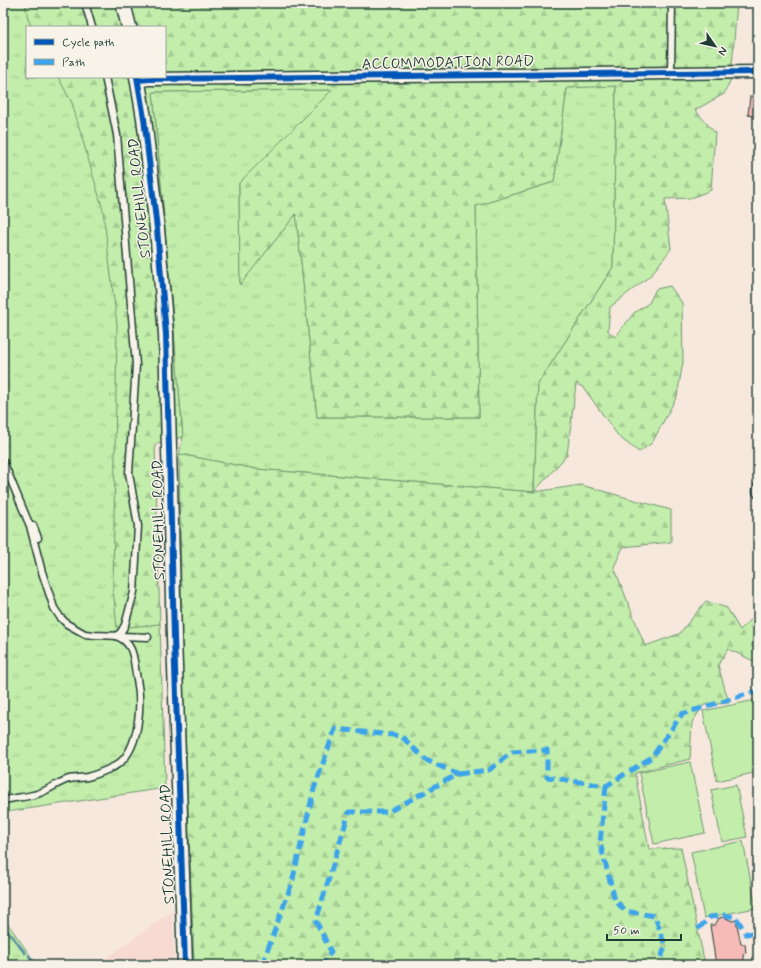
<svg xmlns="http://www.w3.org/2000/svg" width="761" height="968" font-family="Mynerve,sans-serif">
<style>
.built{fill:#f7dad2}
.grass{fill:url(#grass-tufts);stroke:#70956f}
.forest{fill:url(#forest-firs);stroke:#70956f}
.pitch{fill:#c2edaa;stroke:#70956f}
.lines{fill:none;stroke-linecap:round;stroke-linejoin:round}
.stream{stroke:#6092a2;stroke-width:3}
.building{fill:#f6bab7;stroke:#1f3d34}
.service-casing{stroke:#1f3d34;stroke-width:9}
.minor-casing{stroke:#1f3d34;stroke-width:15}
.tertiary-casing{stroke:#1f3d34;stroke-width:17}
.service{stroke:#f7f3e8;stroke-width:6}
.minor{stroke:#f7f3e8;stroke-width:12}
.tertiary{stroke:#f7f3e8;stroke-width:14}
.quiet{stroke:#3da4eb;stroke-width:5;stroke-dasharray:10 5;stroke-linecap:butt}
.cycleway-casing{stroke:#f7f3e8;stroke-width:8}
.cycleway{stroke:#0057b8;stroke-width:6}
.labels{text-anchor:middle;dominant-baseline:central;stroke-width:3;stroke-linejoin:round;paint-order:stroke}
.street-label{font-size:15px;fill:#1f3d34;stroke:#f7f3e8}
</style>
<defs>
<pattern id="grass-tufts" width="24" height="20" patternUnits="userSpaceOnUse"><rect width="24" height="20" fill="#c2edaa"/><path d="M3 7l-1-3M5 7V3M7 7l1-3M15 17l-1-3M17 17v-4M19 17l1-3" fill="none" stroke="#a6cc93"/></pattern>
<pattern id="forest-firs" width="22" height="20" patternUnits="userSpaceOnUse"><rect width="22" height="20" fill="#c2edaa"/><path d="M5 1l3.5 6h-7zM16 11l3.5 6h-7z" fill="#a6cc93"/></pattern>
</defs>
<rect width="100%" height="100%" fill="#f7e8de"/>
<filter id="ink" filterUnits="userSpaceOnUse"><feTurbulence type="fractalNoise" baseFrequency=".025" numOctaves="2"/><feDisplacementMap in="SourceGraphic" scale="8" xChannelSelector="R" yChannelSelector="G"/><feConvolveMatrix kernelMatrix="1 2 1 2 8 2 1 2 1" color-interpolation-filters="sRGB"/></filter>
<g filter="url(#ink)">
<!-- built -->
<polygon class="built" points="173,910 174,965 97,965"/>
<!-- grass -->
<g class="grass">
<polygon points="3,3 101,3 108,27 27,27 27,77 116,77 149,609 160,624 165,788 7,812 3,817"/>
<polygon points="616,85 613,267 538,384 534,492 256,469 179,454 183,437 153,92 332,90 239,183 240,284 296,214 317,417 479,417 476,206 554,182 567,88"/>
<polygon points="3,917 37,965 3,965"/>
</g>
<!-- forest -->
<polygon class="forest" points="25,3 737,3 731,79 724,94 695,110 715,133 711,190 691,198 665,199 671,249 650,276 610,307 608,331 615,337 634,313 649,303 656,289 670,286 682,303 683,362 677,396 652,443 639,452 619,437 583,387 576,384 567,455 534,492 581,485 671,510 671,542 623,547 614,567 645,646 679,634 706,601 727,608 740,630 758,613 758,663 728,649 718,665 729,703 704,705 692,722 690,759 635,773 649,849 681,848 705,965 194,965 182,650 179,454 256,469 534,492 538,384 613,267 616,86 567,88 554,182 476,206 479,417 317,417 296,214 240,285 239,183 332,90 153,92 183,437 155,444 160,624 117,628 113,588 117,325 103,210 72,103 58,77 165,77 165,27 32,27 28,19"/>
<!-- pitch -->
<g class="pitch">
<polygon points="755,700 758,712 758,772 717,781 703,711"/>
<polygon points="690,762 705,833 654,844 639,773"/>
<polygon points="736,785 747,837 722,842 711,790"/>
<polygon points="743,841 756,908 704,918 691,852"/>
</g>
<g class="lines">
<!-- stream -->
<g class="stream">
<polyline points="3,808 3,807"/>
<polyline points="3,925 25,953"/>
<polyline points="29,956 35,965"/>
</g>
</g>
<!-- building -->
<g class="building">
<polygon points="750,96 758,97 758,117 748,115"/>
<polygon points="724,917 732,921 736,920 741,944 745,944 746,953 743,954 745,965 716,965 710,925 715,925 719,918"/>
</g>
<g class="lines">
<defs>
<g id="service">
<polyline points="85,3 92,27"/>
<polyline points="671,73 672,3"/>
<polyline points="105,77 117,135 136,365 129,473 138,526 134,592 125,625 121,632 116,636"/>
<polyline points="3,461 30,526 42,572 54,608 60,617 67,624 85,634 94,635 148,637"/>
<path d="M758 485C756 489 755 492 758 495"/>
<polyline points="33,525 38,538"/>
<path d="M3 801C13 797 22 798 33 795 45 793 56 783 69 779 75 778 81 778 87 777 96 775 107 770 115 766 140 752 142 704 137 679 133 662 136 643 116 636"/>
</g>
<polyline id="minor" points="138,80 150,79 758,72"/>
<g id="tertiary">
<polyline points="123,3 129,27"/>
<polyline points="137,77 144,118 157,229 166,334 174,637 185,965"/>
</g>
</defs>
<!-- service casing -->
<use href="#service" class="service-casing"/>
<!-- minor casing -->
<use href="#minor" class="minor-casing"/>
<!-- tertiary casing -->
<use href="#tertiary" class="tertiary-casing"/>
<!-- service -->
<use href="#service" class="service"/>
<!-- minor -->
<use href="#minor" class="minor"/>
<!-- tertiary -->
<use href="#tertiary" class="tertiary"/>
<!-- quiet -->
<g class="quiet">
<polyline points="458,774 489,770 512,752 547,750 547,777 606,786 652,757 682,714 754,692 758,692"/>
<polyline points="606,786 600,843 615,900 625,911 655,916 665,946 659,965"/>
<polyline points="698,929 710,917 724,915 736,917 746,934 758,932"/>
<polyline points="262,965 292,883 314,789 335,729 401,736 426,760 458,774 388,812 349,812 316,921 331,952 322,965"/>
</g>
<defs>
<g id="cycleway">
<polyline points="137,77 144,118 157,229 166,334 174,637 185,965"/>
<polyline points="138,80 150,79 758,72"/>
</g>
</defs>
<!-- cycleway casing -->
<use href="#cycleway" class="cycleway-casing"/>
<!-- cycleway -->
<use href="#cycleway" class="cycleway"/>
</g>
</g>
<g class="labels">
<!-- street labels -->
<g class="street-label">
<text transform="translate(448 63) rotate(-1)">ACCOMMODATION ROAD</text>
<text transform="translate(140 198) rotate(-96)">STONEHILL ROAD</text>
<text transform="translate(159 520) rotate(-91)">STONEHILL ROAD</text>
<text transform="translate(168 844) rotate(-92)">STONEHILL ROAD</text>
</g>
</g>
<!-- margin -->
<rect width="761" height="968" fill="none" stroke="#f7f3e8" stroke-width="16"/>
<rect x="8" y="8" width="745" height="952" fill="none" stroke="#1f3d34" stroke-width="1.5" filter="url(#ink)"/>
<!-- legend -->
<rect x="26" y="26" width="140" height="52" fill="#f7f3e8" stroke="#a1aaa0"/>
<rect x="34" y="39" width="20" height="6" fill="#0057b8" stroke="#a1aaa0"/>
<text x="62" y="46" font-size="12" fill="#1f3d34">Cycle path</text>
<rect x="34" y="59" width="20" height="6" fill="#3da4eb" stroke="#a1aaa0"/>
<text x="62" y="66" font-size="12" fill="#1f3d34">Path</text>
<!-- north arrow -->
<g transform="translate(715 46) rotate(124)" stroke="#f7f3e8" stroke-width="3" paint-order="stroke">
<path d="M0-3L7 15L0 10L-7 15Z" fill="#1f3d34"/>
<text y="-6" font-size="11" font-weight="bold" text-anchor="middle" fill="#1f3d34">N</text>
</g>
<!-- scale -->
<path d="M607 934v6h74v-6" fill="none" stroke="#1f3d34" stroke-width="2"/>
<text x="613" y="934" font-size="12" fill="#1f3d34" stroke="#f7f3e8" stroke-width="3" paint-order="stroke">50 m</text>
</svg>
